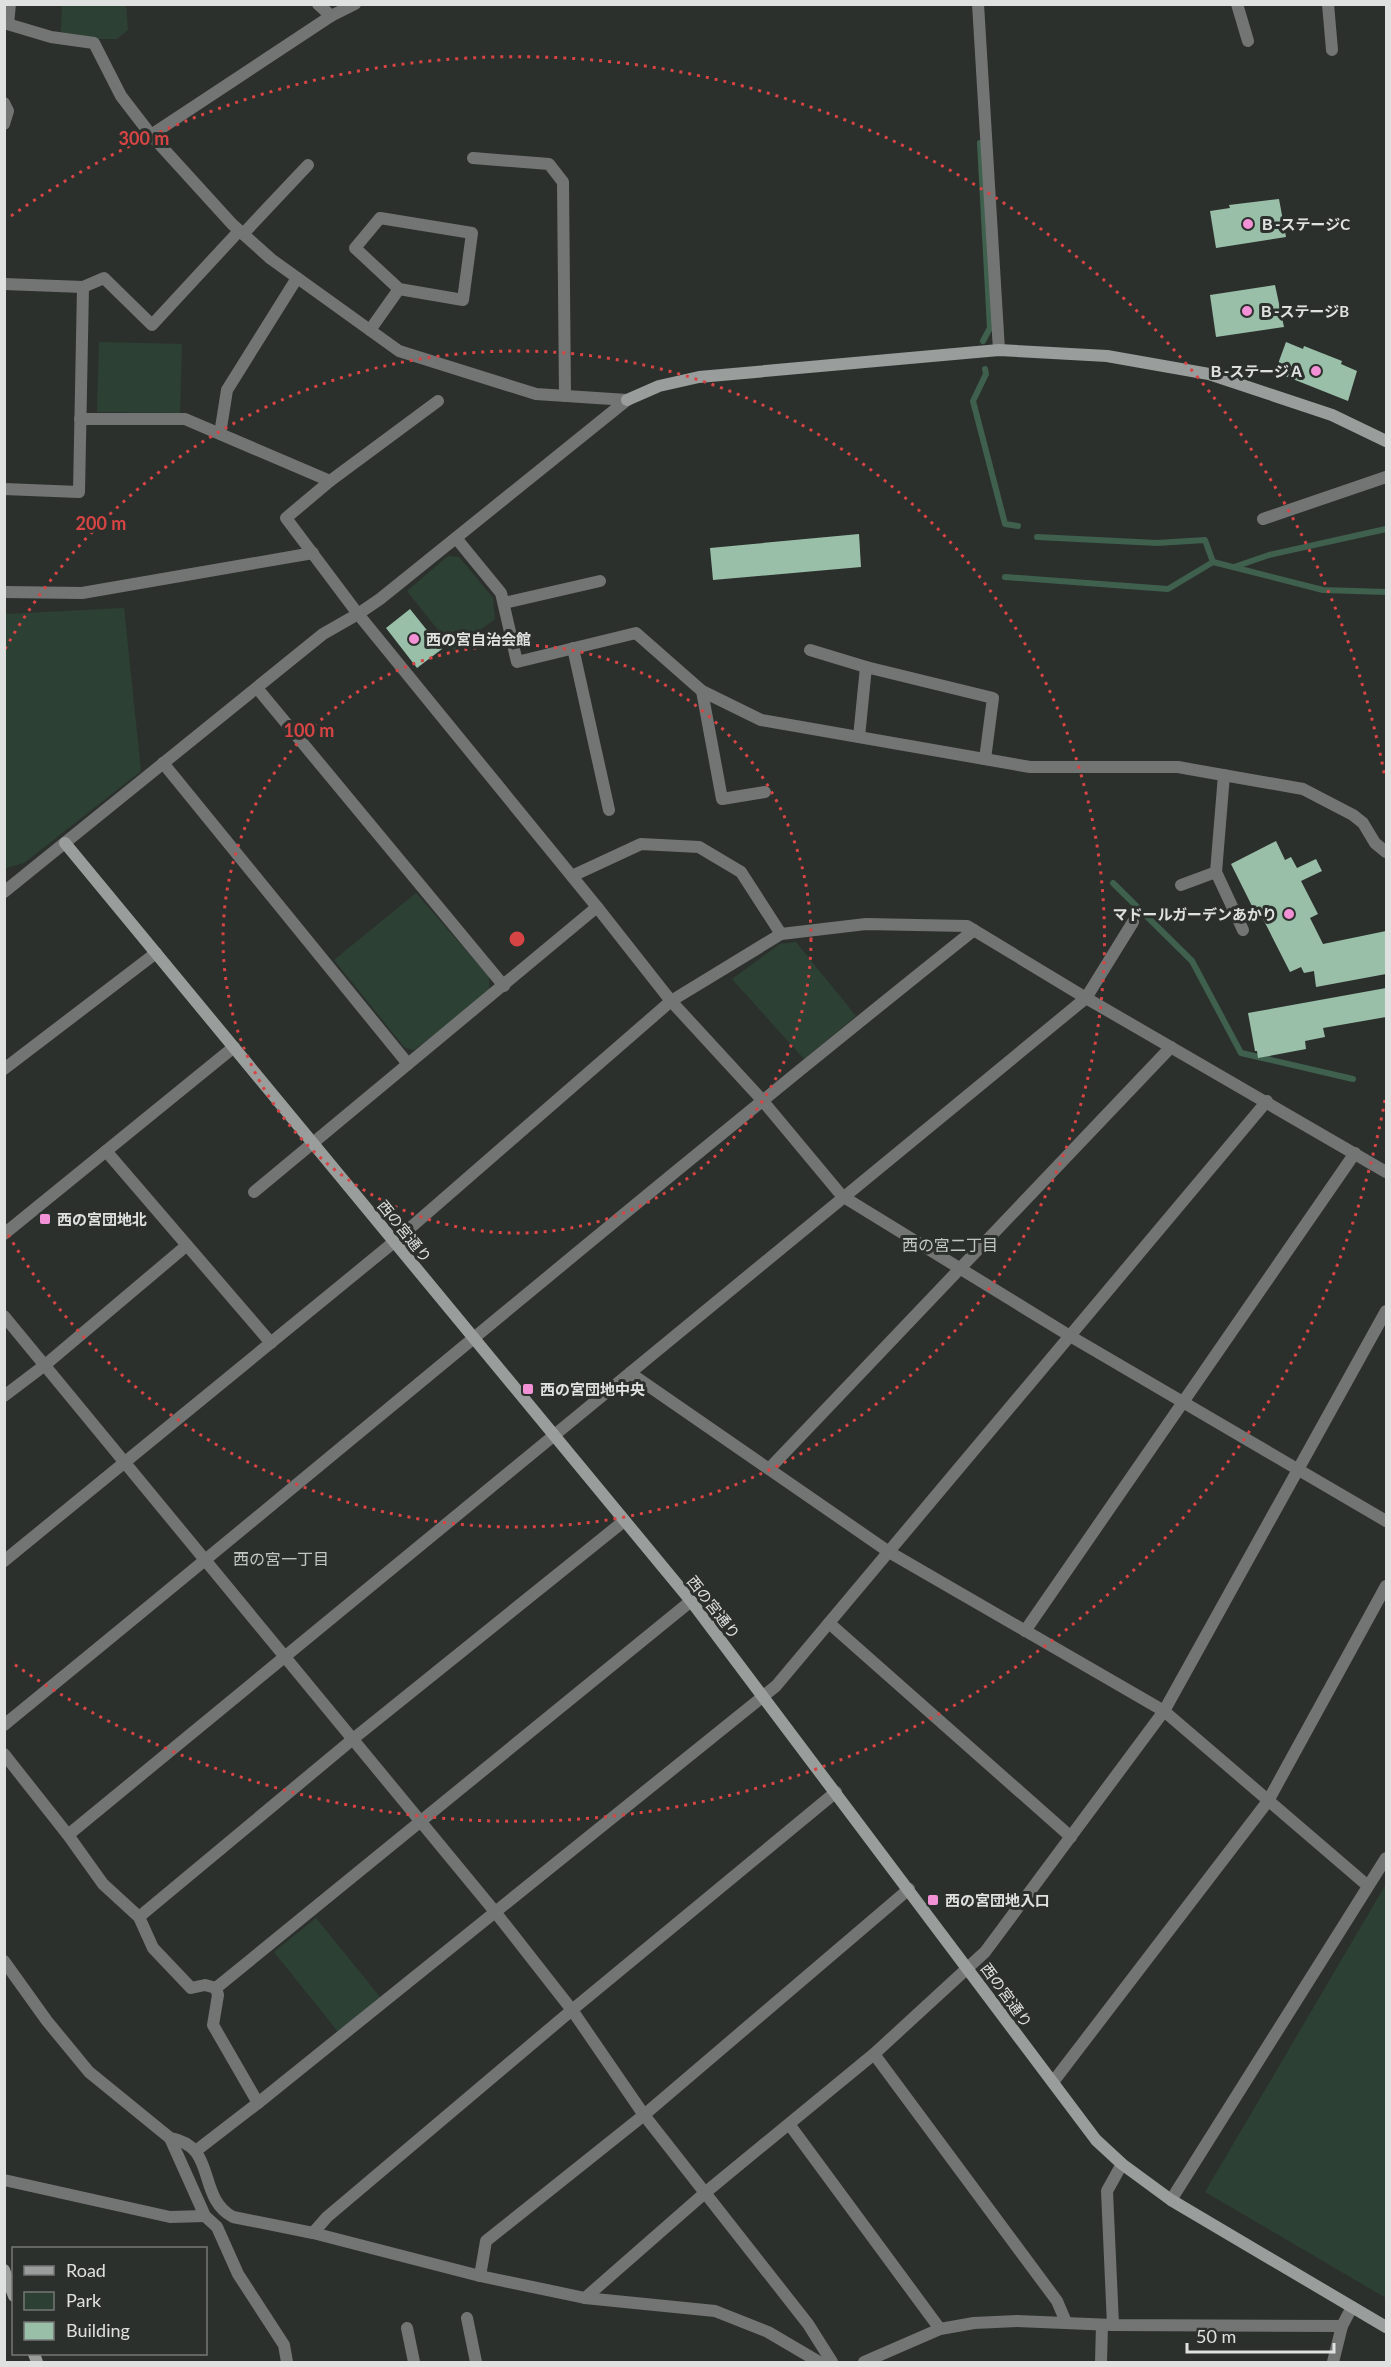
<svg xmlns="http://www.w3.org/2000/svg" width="1391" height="2367" font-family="Lato,'Noto Sans JP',sans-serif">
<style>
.green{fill:#2c4034}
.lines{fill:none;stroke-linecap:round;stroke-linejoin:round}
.stream{stroke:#3e604d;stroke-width:6}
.building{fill:#9abfa9}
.street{stroke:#737574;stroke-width:12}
.secondary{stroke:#999d9b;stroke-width:12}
.ring{fill:none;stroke:#d74444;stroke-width:3;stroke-dasharray:3 6}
.poi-dot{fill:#f391d6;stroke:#2c302d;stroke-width:2}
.labels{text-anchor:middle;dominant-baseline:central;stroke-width:6;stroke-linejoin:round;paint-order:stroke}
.poi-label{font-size:15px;font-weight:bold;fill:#dfe1e0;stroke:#2c302d;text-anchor:start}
.street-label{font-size:15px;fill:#dfe1e0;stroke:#2c302d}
.neighbourhood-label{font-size:16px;fill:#c1c7c3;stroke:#2c302d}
.centre{fill:#d74444;stroke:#2c302d;stroke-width:3}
.ring-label{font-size:18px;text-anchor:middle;font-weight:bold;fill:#d74444;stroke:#2c302d;stroke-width:6;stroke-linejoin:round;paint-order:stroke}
</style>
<rect width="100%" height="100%" fill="#2c302d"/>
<!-- green -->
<g class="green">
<polygon points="62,5 126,5 128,30 117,39 97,39 61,33"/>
<polygon points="99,342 182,344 180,413 97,412"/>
<polygon points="448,556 459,557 493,598 495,619 454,650 407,591"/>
<polygon points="124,608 141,771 24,863 6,868 5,614"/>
<polygon points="416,893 489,977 489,992 414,1050 405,1048 334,960"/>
<polygon points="796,942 856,1016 804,1059 732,979 780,944"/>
<polygon points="1386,1884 1386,2298 1205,2192"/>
<polygon points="316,1918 380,1997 339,2033 274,1952"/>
</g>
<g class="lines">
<!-- stream -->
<g class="stream">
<polyline points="980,143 990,328 983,341"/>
<polyline points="985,369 986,374 973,401 1005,524 1018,526"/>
<polyline points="1037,537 1157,543 1205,540 1213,562"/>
<polyline points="1234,567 1269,555 1386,529"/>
<polyline points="1005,577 1168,589 1213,562 1323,590 1386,592"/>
<polyline points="1113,883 1192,961 1241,1053 1353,1079"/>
</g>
</g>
<!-- building -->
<g class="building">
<polygon points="1279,199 1286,237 1216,248 1210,211 1230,208 1229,205"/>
<polygon points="1275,285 1284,327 1216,337 1210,295"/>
<polygon points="1286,342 1303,349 1304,346 1342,361 1341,364 1357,371 1348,401 1275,372"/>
<polygon points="859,534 861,567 713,580 710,548"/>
<polygon points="410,609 442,649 417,668 386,628"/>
<polygon points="1276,841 1285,860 1291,857 1297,868 1316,859 1322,871 1301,881 1318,914 1310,918 1323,944 1386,931 1386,974 1316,987 1314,971 1304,973 1301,967 1290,972 1260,913 1256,914 1231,864"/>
<polygon points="1386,988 1386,1017 1323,1028 1325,1037 1305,1041 1306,1049 1258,1058 1257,1051 1255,1051 1248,1013"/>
</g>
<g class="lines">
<!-- street -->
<g class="street">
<polyline points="318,4 331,16"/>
<polyline points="978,4 999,350"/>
<polyline points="1237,4 1248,41"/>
<polyline points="1328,4 1332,50"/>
<polyline points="4,23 51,37 94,43 121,96 151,135 232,224 271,259 399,351 536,394 627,400"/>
<polyline points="8,24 10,4"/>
<polyline points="4,103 8,111 4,124"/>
<polyline points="151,135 331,16 355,4"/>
<polyline points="473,158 549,164 563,182 565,396"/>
<polygon points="380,218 472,233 463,300 399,289 355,248"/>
<polyline points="243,234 308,165"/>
<polyline points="4,284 83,287 104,278 152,325 239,231"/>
<polyline points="370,330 399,289"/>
<polyline points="80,419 185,419 330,481"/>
<polyline points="220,434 227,390 297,278"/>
<polyline points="4,489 79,492 83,287"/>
<polyline points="1263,519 1386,477"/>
<polyline points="456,538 501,593 517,662 636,633 702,691 761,720 1030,767 1178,767 1303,789 1353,815 1363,823 1375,843 1386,852"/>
<polyline points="4,592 82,593 313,553"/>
<polyline points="504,603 600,581"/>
<polyline points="573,648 609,810"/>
<polyline points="810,650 866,667"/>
<polyline points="257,688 504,986"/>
<polyline points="702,691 722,799 765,792"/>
<polyline points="859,737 866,667 993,698 985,759"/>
<polyline points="163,763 408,1064"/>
<polyline points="1224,775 1216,872 1243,930"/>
<polyline points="572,876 641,844 699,847 741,872 781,934"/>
<polyline points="1181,885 1216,872"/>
<polyline points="4,892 323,634 358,614 380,599 627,400"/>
<polyline points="4,1069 156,953"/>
<polyline points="106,1151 271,1343"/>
<polyline points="1386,1172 1086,998 967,926 866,924 781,934 671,1001 762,1100 842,1196 1070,1336 1386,1521"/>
<polyline points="254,1192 597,907"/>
<polyline points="4,1234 234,1047"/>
<polyline points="4,1316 496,1913 572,2010 644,2115 808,2324 832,2362"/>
<polyline points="630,1373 889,1552 1164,1711 1368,1886"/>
<polyline points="4,1396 45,1365 186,1246"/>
<polyline points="769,1469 1171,1047"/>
<polyline points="4,1561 394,1242 671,1001 597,907 358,614 286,518 330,481 438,401"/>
<polyline points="829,1623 1071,1837"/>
<polyline points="1025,1631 1355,1153"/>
<path d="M4 1725C328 1461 647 1191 974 930"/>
<polyline points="4,1754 68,1835 103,1884 139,1917 153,1948 191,1988 205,1985 216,1988 218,1995 213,2025 258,2103 197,2150"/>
<polyline points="68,1835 1086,998 1133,922"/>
<polyline points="139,1917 353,1739 624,1521"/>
<path d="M4 1961 47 2021 89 2072 170 2138C218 2146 196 2197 233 2217L313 2233 480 2276 585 2298 715 2311 768 2332 819 2362"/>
<polyline points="216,1988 691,1601"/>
<polyline points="874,2054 1057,2301 1066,2322"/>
<polyline points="1053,2082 1268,1801 1386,1586"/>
<polyline points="258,2103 776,1686 1267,1101"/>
<polyline points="789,2124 940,2329"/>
<polyline points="170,2138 205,2216 217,2227 238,2274 284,2345 287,2362"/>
<polyline points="4,2180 170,2217 205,2216"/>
<polyline points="1171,2200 1386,1858"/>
<polyline points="313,2233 327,2217 572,2010 836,1792"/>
<polyline points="480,2276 486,2241 644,2115 909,1889"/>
<polyline points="585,2298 706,2192 874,2054 985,1952 1164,1711 1386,1311"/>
<polyline points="467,2318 476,2362"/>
<polyline points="1113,2325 1107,2191 1122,2164"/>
<polyline points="407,2328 414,2362"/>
<polyline points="864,2362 940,2329 974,2323 1017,2321 1113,2325 1342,2326 1352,2307"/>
<polyline points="1101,2362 1102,2325"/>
<polyline points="1333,2362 1342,2326"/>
</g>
<!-- secondary -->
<g class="secondary">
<polyline points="627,400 659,386 699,377 999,350 1107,356 1209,374 1332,415 1386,441"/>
<polyline points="65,843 691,1601 1096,2140 1122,2164 1171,2200 1386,2327"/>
<polyline points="4,2270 14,2296"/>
<polyline points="34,2354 37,2362"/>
</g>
</g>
<!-- distance rings -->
<g class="ring">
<circle cx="517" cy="939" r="294"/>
<path d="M5 649A588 588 0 1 1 5 1229"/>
<path d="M1385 1100A883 883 0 0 1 11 1662M11 216A883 883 0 0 1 1385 778"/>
</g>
<!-- markers -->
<g class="poi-dot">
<circle cx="1248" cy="224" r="6"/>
<circle cx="1247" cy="311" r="6"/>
<circle cx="1316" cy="371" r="6"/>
<circle cx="414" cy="639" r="6"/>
<circle cx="1289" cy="914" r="6"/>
<rect x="39" y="1213" width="12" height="12" rx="3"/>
<rect x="522" y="1383" width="12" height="12" rx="3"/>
<rect x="927" y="1894" width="12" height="12" rx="3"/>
</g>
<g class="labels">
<!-- poi labels -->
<g class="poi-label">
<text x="1260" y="224">Ｂ‐ステージC</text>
<text x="1259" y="311">Ｂ‐ステージB</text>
<text x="1304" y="371" text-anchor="end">Ｂ‐ステージＡ</text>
<text x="426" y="639">西の宮自治会館</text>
<text x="1277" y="914" text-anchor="end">マドールガーデンあかり</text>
<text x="57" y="1219">西の宮団地北</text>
<text x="540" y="1389">西の宮団地中央</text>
<text x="945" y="1900">西の宮団地入口</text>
</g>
<!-- street labels -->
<g class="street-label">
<text transform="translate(405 1231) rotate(51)">西の宮通り</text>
<text transform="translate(714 1607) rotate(52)">西の宮通り</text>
<text transform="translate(1007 1995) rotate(54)">西の宮通り</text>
</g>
<!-- neighbourhood labels -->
<g class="neighbourhood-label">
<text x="950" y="1244">西の宮二丁目</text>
<text x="281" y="1558">西の宮一丁目</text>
</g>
</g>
<circle cx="517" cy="939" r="9" class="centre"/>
<g class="ring-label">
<text x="144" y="145">300 m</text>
<text x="101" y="530">200 m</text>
<text x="309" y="737">100 m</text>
</g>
<!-- border -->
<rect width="1391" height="2367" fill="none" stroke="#dfe1e0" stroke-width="12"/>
<!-- legend -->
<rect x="12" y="2247" width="195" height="108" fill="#2c302d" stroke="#747775" stroke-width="1.5"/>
<rect x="24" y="2266" width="30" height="9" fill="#999d9b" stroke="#747775" stroke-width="1.5"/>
<text x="66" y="2277" font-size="18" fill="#dfe1e0">Road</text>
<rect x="24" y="2292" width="30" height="18" fill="#2c4034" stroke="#747775" stroke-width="1.5"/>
<text x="66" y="2307" font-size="18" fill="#dfe1e0">Park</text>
<rect x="24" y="2322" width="30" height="18" fill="#9abfa9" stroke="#747775" stroke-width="1.5"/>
<text x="66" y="2337" font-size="18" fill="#dfe1e0">Building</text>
<!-- scale -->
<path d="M1187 2343v9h147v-9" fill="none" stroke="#dfe1e0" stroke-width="3"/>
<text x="1196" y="2343" font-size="18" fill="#dfe1e0" stroke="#2c302d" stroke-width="4.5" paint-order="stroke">50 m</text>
</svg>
